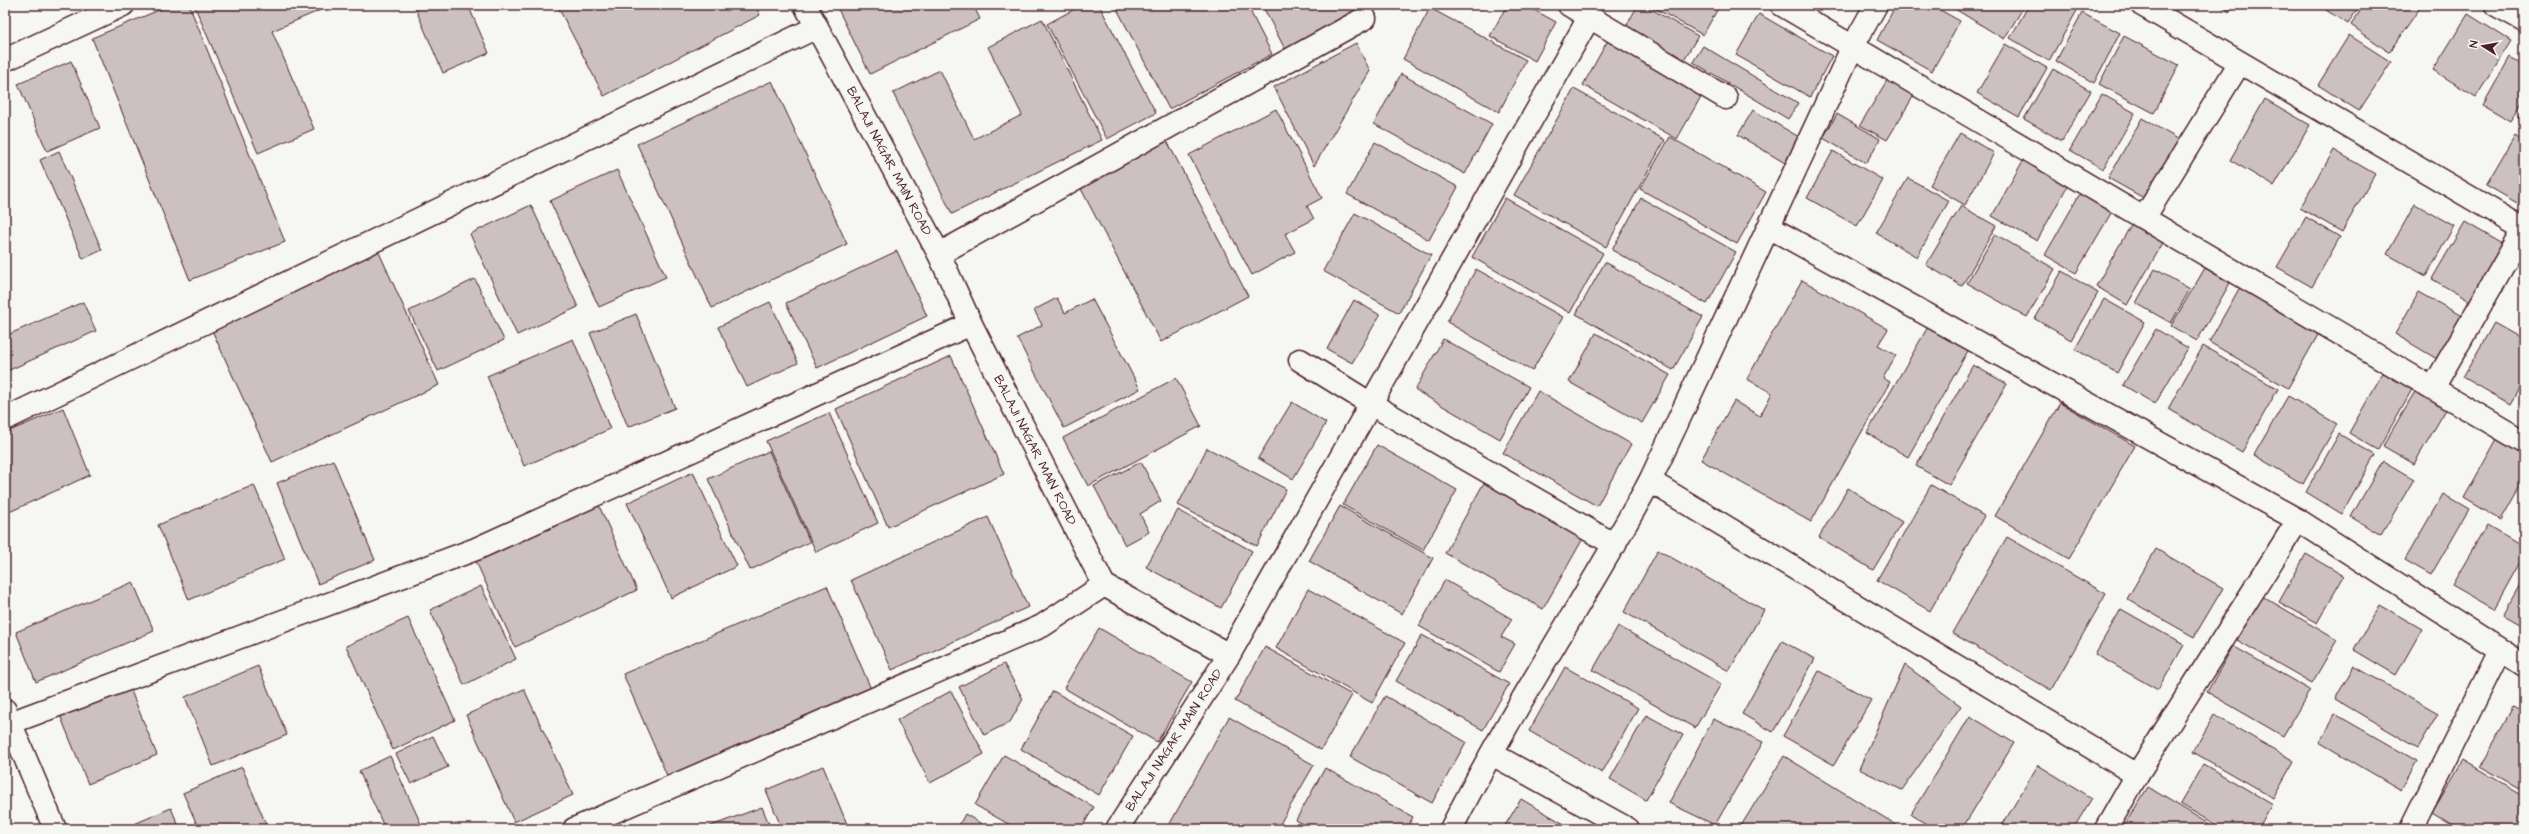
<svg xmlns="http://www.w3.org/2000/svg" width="2529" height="834" font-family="'Architects Daughter',sans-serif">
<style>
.building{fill:#ccc1c0;stroke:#4a1f2b}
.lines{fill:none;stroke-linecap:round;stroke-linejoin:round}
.minor-casing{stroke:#4a1f2b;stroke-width:25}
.minor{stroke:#f6f6f2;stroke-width:22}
.labels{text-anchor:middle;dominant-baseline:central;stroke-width:4;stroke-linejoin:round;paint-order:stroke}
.street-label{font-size:13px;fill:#4a1f2b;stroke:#f6f6f2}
</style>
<rect width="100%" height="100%" fill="#f6f6f2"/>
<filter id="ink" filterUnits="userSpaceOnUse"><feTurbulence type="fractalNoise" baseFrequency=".025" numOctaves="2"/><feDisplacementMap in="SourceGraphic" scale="8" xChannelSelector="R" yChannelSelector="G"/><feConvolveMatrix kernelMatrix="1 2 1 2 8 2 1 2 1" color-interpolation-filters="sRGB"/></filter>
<g filter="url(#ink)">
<!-- building -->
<g class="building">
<polygon points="171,5 189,5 285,242 190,280 92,38"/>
<polygon points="194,5 332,5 272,31 314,129 258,153"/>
<polygon points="414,5 468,5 489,53 443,73"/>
<polygon points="557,5 755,5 760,15 604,96"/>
<polygon points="836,5 973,5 980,19 870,74"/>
<polygon points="1082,5 1099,5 1156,113 1107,139 1047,24"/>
<polygon points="1115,5 1247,5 1272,54 1169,109"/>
<polygon points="1262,5 1368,5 1285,49"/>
<polygon points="1474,5 1484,5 1482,9"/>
<polygon points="1507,5 1525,5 1556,22 1535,61 1490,36"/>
<polygon points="1638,5 1644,5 1698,36 1682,63 1624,30"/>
<polygon points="1649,5 1720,5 1703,35"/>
<polygon points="1896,5 1931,5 1960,21 1932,71 1877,40"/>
<polygon points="1958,5 2025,5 2004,39 1955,9"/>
<polygon points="2029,5 2080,5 2049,61 2010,38"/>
<polygon points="2219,5 2233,5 2229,12"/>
<polygon points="2318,5 2360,5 2348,24"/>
<polygon points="2364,5 2422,5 2389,52 2351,25"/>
<polygon points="1430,8 1526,60 1499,112 1403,59"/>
<polygon points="2082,13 2120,33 2094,83 2056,61"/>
<polygon points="1759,14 1832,56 1810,97 1736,55"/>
<polygon points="2468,14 2511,41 2476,97 2433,70"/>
<polygon points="1042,19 1102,140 952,214 893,93 940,70 974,139 1022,115 988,47"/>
<polygon points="2349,35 2391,62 2359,111 2318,85"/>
<polygon points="2124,36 2179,65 2154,113 2099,84"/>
<polygon points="1608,40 1703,93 1677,139 1583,85"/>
<polygon points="1356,43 1370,71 1314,166 1274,87"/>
<polygon points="2005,44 2047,68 2019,117 1977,93"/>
<polygon points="1703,46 1798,103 1788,119 1693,62"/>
<polygon points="2510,57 2524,65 2524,99 2511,121 2483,105"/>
<polygon points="71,61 100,128 47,151 18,84"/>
<polygon points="2053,69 2091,91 2062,141 2024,119"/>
<polygon points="1401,74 1492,124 1465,174 1374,124"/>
<polygon points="1889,77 1916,92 1887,140 1860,125"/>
<polygon points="772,81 847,244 712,308 637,144"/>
<polygon points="1574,89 1665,140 1606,247 1514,195"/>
<polygon points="2102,94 2135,113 2103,169 2070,150"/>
<polygon points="2265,99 2310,125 2274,186 2230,160"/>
<polygon points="2524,108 2524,122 2518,118"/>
<polygon points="1276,109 1322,198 1307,206 1314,219 1285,234 1295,252 1252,275 1189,155"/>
<polygon points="1753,110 1799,137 1785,163 1738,135"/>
<polygon points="1837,114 1880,139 1866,163 1823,138"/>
<polygon points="2142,118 2183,142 2149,201 2108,178"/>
<polygon points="1960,133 1994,153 1965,205 1930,185"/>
<polygon points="2515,135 2524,141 2524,207 2486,185"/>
<polygon points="1670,137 1766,192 1737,244 1640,189"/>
<polygon points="1166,139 1248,296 1161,342 1079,185"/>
<polygon points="1375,142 1458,187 1429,240 1347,194"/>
<polygon points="2334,150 2375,174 2342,232 2300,208"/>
<polygon points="59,151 102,250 83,259 40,160"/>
<polygon points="1833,151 1883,180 1857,226 1807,198"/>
<polygon points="2025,157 2070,181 2037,241 1992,216"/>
<polygon points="617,170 666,277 599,307 550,201"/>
<polygon points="1908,178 1949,201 1917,257 1876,233"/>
<polygon points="2082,190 2114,208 2076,273 2045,255"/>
<polygon points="1505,198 1603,253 1570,313 1472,257"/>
<polygon points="1641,198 1736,252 1707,304 1612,250"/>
<polygon points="2415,204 2454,226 2426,276 2387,254"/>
<polygon points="531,205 578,307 517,335 470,234"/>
<polygon points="1961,206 1996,226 1962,286 1926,265"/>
<polygon points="1355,213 1431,255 1399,313 1323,271"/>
<polygon points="2306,217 2340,237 2312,287 2277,267"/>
<polygon points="2135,218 2167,236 2127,305 2096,286"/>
<polygon points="2465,222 2508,247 2475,304 2432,279"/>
<polygon points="1995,234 2055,269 2027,317 1967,283"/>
<polygon points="377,248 439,385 272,462 210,326"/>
<polygon points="897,251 927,316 817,368 786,303"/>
<polygon points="1605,262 1703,317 1673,370 1576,314"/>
<polygon points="2205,268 2230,283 2197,341 2171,326"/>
<polygon points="1476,269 1563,317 1532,371 1447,322"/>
<polygon points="2155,269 2190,289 2171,323 2136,303"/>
<polygon points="2062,271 2098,293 2071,340 2035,319"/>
<polygon points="475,279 504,340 438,371 409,311"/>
<polygon points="1802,280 1888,329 1878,345 1896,355 1883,378 1890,382 1811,522 1701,460 1734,401 1760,416 1772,393 1747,379"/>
<polygon points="2240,287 2319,333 2288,388 2209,342"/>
<polygon points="2419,292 2467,319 2442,362 2395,334"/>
<polygon points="1057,298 1065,313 1092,299 1140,389 1064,428 1017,338 1042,325 1034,310"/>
<polygon points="2104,299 2145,322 2117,373 2075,349"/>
<polygon points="1354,300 1380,315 1352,363 1327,349"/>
<polygon points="83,302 96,331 5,372 5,336"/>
<polygon points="770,302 798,363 747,387 718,327"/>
<polygon points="636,314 675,408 628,427 590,333"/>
<polygon points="2494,323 2524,340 2524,380 2510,404 2463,377"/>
<polygon points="1929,325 1969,349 1908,457 1867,433"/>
<polygon points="2156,329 2188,348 2155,404 2123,385"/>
<polygon points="1596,333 1670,375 1642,423 1569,382"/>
<polygon points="573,339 610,429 524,466 487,376"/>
<polygon points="1443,339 1529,387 1500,439 1415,390"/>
<polygon points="2203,346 2278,389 2242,452 2168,409"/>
<polygon points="951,356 1004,474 888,527 836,409"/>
<polygon points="1973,365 2007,384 1949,485 1916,466"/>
<polygon points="2386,367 2415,384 2378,450 2349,433"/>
<polygon points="1176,378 1201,426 1088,486 1063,438"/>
<polygon points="2417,388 2448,406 2414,464 2383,446"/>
<polygon points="1538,391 1631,444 1597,506 1503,453"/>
<polygon points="2288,396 2337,424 2303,484 2254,455"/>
<polygon points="1292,402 1326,423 1293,479 1258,458"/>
<polygon points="2060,403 2135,446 2069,559 1995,516"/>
<polygon points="63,408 90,475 5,514 5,433"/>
<polygon points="829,413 878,523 816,552 766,441"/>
<polygon points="2339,434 2375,455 2342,514 2306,492"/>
<polygon points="2497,439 2524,455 2524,479 2501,520 2464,498"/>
<polygon points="1377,445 1457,490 1423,550 1343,505"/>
<polygon points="1207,448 1286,489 1257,546 1178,505"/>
<polygon points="769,451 810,542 750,570 708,479"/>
<polygon points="333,460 375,560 318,584 277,483"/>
<polygon points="2383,461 2414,479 2381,535 2351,517"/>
<polygon points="1141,462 1161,501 1140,514 1149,532 1125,545 1094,486"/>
<polygon points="693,472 737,566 671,598 627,503"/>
<polygon points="1486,479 1585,535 1543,609 1445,553"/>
<polygon points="254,485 285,559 189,600 158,525"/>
<polygon points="1931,485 1984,516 1930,611 1877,580"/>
<polygon points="1848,488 1902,522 1873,570 1819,537"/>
<polygon points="2443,494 2469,509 2431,575 2405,560"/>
<polygon points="596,499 637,590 515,647 473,555"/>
<polygon points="1340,506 1433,558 1402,614 1309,561"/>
<polygon points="1178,510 1252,551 1221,608 1146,567"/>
<polygon points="988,517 1028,607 892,670 851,580"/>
<polygon points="2487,525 2524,547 2524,555 2494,609 2452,585"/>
<polygon points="2007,537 2106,594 2051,690 1952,633"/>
<polygon points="2156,549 2223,588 2194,637 2127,599"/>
<polygon points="1658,550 1764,610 1729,671 1624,612"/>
<polygon points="2306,554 2344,576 2317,623 2279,602"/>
<polygon points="2524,577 2524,627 2503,615"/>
<polygon points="1445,580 1512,619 1501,637 1515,644 1499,672 1419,626"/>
<polygon points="133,582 154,631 36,682 16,632"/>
<polygon points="481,586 516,659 464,685 430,610"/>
<polygon points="827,586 871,689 668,778 623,674"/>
<polygon points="1308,589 1405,643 1372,703 1276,648"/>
<polygon points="2262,596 2337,640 2312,683 2237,640"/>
<polygon points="2380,605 2422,629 2396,675 2354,650"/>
<polygon points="2121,609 2184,645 2158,690 2095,654"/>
<polygon points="408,618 455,720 393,750 346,646"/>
<polygon points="1618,626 1721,684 1695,728 1593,670"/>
<polygon points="1099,628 1192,682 1157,742 1064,688"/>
<polygon points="1422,635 1509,684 1483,730 1396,681"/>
<polygon points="1782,641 1815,659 1773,732 1742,714"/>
<polygon points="2233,646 2310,690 2283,736 2207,692"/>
<polygon points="1265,647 1352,695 1321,750 1235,701"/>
<polygon points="1004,664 1023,699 1010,722 984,735 959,687"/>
<polygon points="1905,665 1961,706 1902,790 1859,769"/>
<polygon points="258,666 287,735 213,766 185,697"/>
<polygon points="2354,666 2438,714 2418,748 2335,699"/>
<polygon points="1565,667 1638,708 1602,773 1529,731"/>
<polygon points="1819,671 1871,700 1834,765 1783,736"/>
<polygon points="129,686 157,755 88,784 60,715"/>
<polygon points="524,689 573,795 514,822 466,715"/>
<polygon points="951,691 984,754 930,783 897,720"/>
<polygon points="1053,691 1133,736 1099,795 1021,749"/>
<polygon points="1385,696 1466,742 1432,803 1350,757"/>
<polygon points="2513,708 2524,714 2524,791 2480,766"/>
<polygon points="2335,714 2417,761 2401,790 2319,742"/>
<polygon points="1646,715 1683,735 1646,800 1610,779"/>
<polygon points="2214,715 2294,761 2273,798 2193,752"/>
<polygon points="1970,716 2014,743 1962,829 1935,829 1911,814"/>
<polygon points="1229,717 1314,765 1277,829 1167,829"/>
<polygon points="1713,719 1763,742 1715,825 1669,803"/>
<polygon points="433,736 448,767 411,784 396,754"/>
<polygon points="1004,755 1094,807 1081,829 1017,829 975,805"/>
<polygon points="390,756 421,824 411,829 385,829 359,771"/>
<polygon points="1784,756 1903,829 1739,829"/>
<polygon points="2463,760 2524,796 2524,829 2458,829 2432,813"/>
<polygon points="2203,764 2272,804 2258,829 2223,829 2180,804"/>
<polygon points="2038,765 2092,798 2073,829 2000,829"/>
<polygon points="823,766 849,829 782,829 766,790"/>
<polygon points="242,767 268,829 199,829 183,793"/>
<polygon points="1325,768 1413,817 1406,829 1312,829 1296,820"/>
<polygon points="2148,787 2217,829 2122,829"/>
<polygon points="1521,799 1571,828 1570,829 1503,829"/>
<polygon points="762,807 771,829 703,829"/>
<polygon points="171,808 180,829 123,829"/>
<polygon points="965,814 990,829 957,829"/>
<polygon points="1292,825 1299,829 1289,829"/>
</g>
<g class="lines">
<defs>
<g id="minor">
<polyline points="805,5 939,254 971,324 1104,585 1229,655"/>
<polyline points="1569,5 1726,98"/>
<polyline points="1782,5 2524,442"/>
<polyline points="2142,5 2524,229"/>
<polyline points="2496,5 2524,20"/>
<polyline points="5,60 123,5"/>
<polyline points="2144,218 2239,64"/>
<polyline points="1769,227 2298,520 2137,775 2106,829"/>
<polyline points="939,254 1365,18"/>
<polyline points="1300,360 1371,404 1615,545"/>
<polyline points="2433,388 2524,229"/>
<polyline points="5,419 817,27"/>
<polyline points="1650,481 2137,775"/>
<polyline points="2298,520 2524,665"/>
<polyline points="5,710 55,829"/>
<polyline points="10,723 476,549 971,324"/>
<polyline points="1492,754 1628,829"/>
<polyline points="574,829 1042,626 1104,585"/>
<polyline points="1117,829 1229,655 1590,16"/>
<path d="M1451 829C1511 710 1586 598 1650 481L1853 46 1876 5"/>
<polyline points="2411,829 2500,650"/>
</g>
</defs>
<!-- minor casing -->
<use href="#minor" class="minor-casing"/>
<!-- minor -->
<use href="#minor" class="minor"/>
</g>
</g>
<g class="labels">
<!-- street labels -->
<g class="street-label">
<text transform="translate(889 161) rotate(62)">BALAJI NAGAR MAIN ROAD</text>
<text transform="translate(1035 450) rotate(63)">BALAJI NAGAR MAIN ROAD</text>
<text transform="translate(1174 740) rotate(-57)">BALAJI NAGAR MAIN ROAD</text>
</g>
</g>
<!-- margin -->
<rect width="2529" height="834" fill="none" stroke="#f6f6f2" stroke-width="20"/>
<rect x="10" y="10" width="2509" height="814" fill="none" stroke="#4a1f2b" stroke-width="1.5" filter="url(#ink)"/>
<!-- north arrow -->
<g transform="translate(2483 46) rotate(281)" stroke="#f6f6f2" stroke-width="3" paint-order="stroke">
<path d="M0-3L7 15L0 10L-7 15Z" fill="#4a1f2b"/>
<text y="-6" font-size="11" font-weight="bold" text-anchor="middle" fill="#4a1f2b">N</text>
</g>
</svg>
